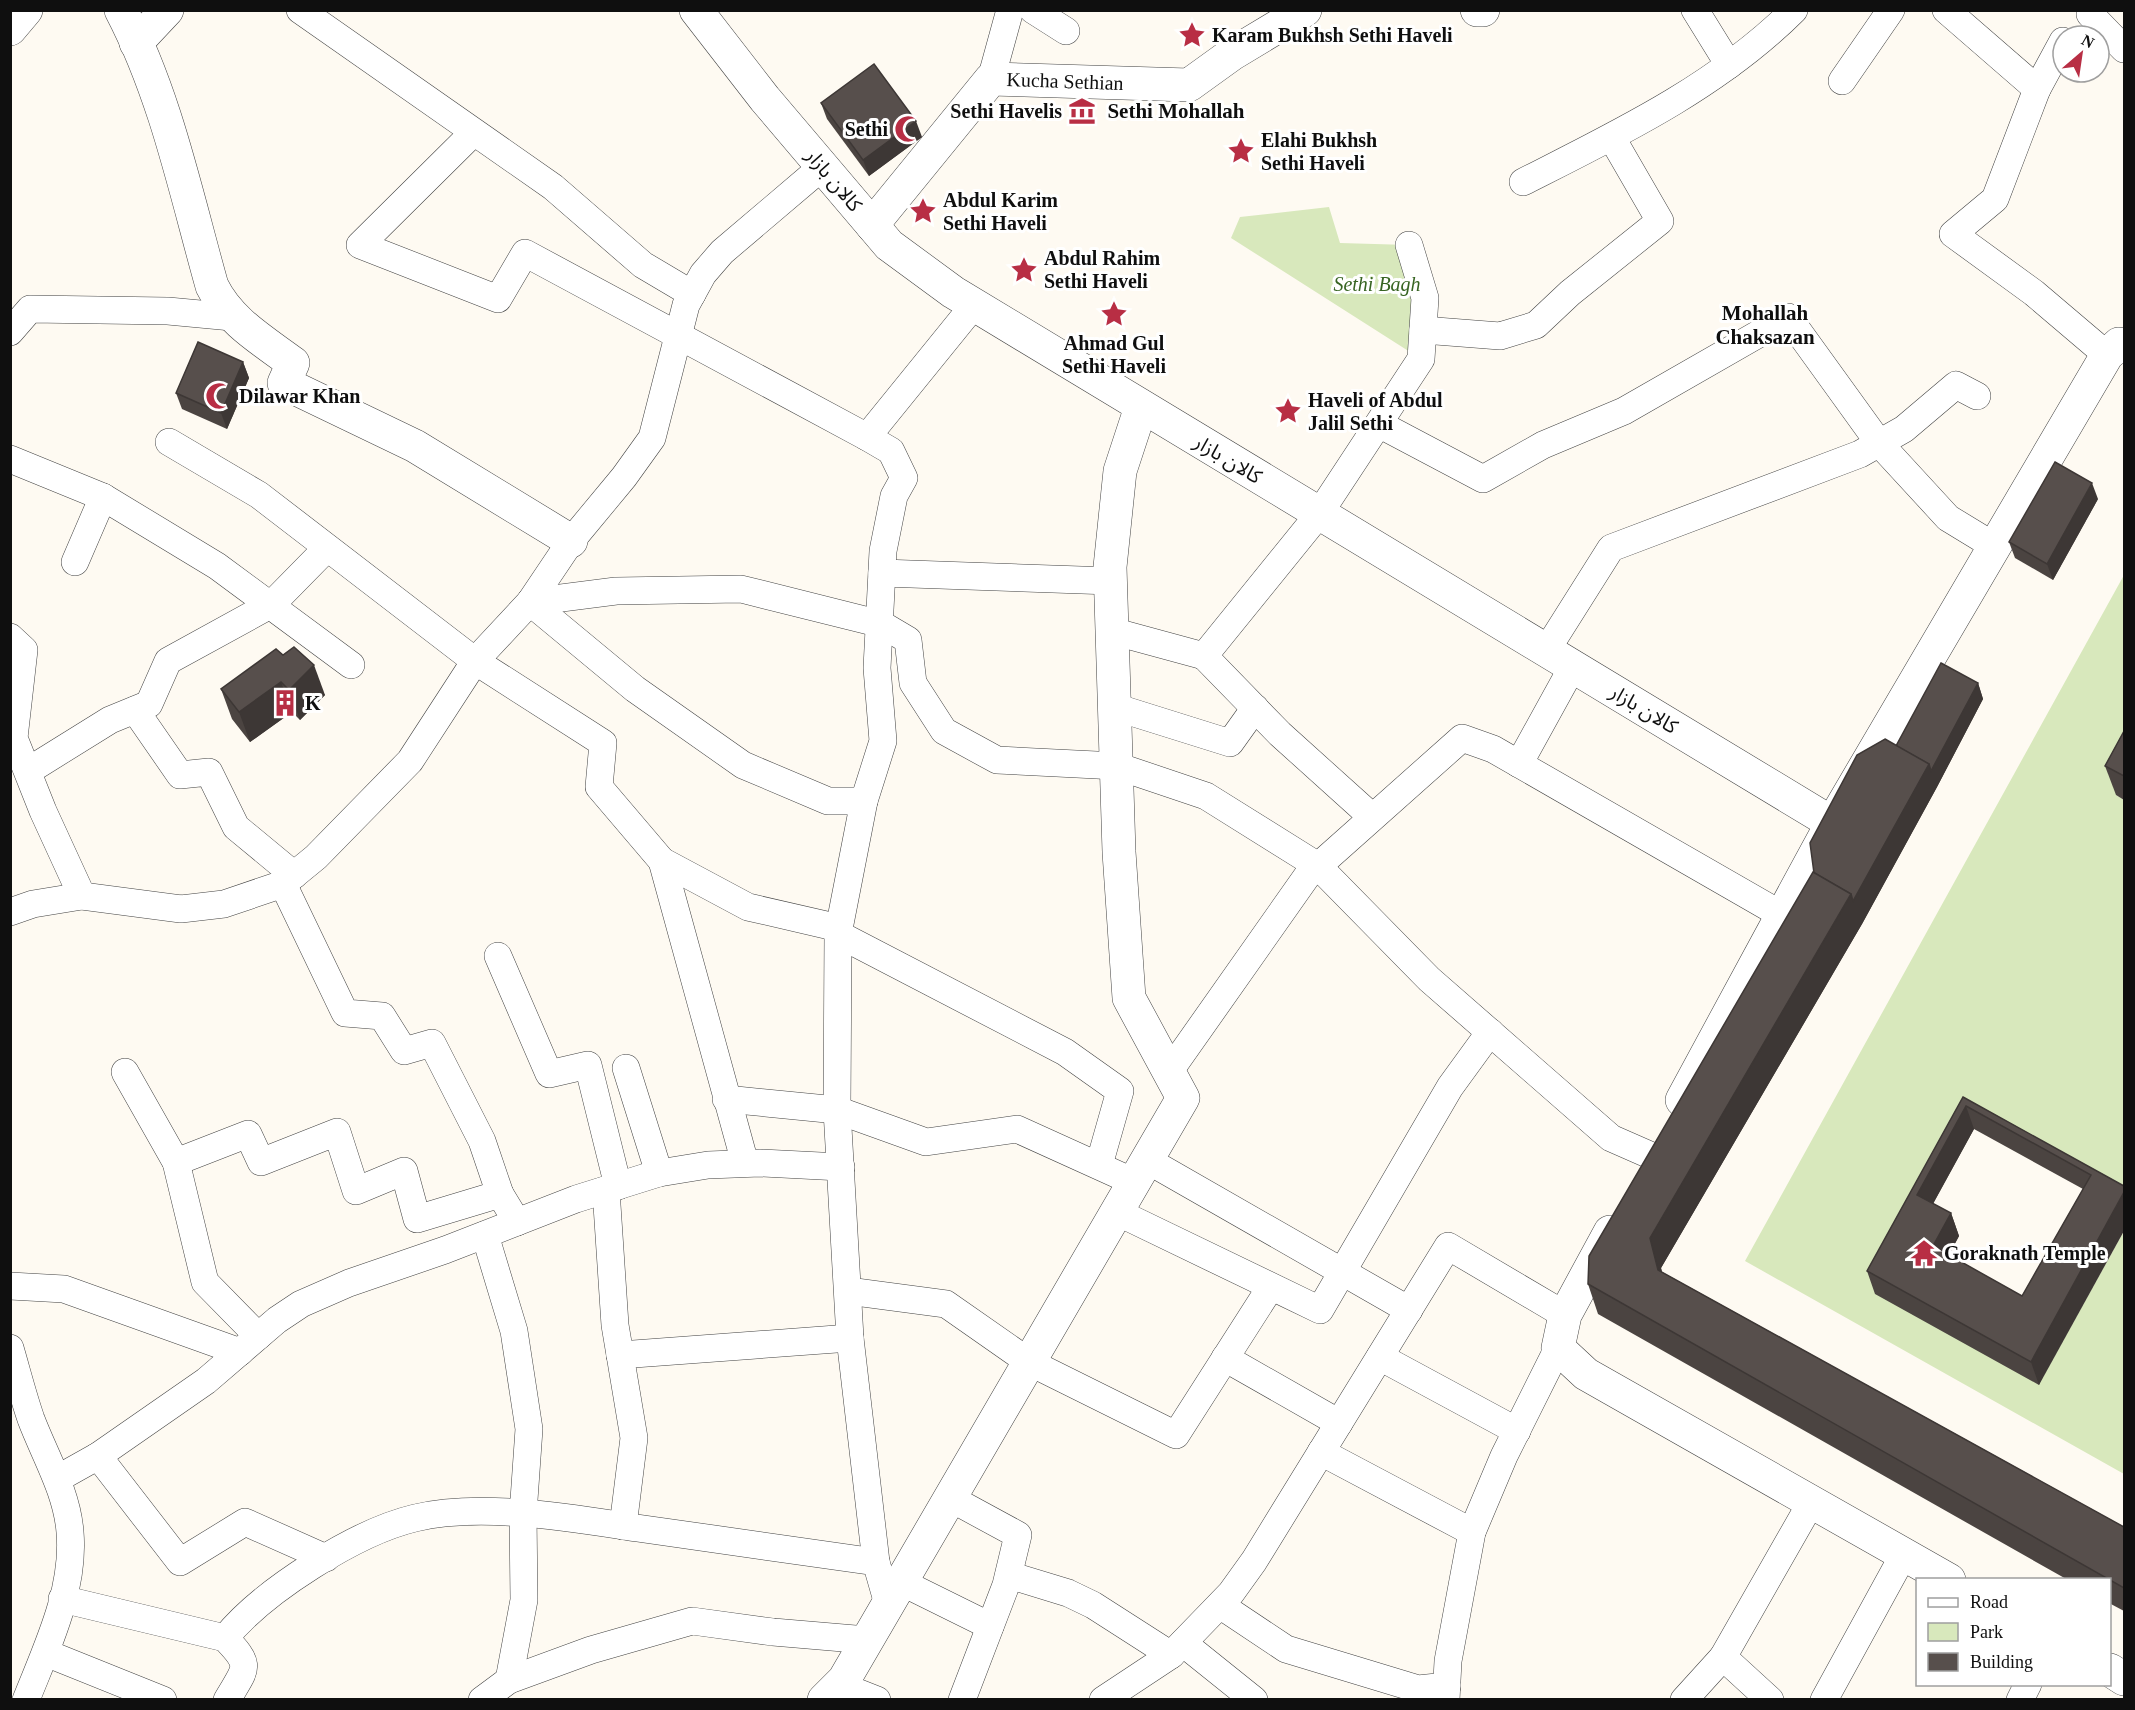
<svg xmlns="http://www.w3.org/2000/svg" width="2135" height="1710" font-family="'Times New Roman','Noto Sans Arabic',serif">
<style>
.park{fill:#d8e8bc}
.lines{fill:none;stroke-linecap:round;stroke-linejoin:round}
.service-casing{stroke:#424242;stroke-width:28}
.minor-casing{stroke:#424242;stroke-width:34}
.tertiary-casing{stroke:#424242;stroke-width:34}
.service{stroke:#fff;stroke-width:27}
.minor{stroke:#fff;stroke-width:33}
.tertiary{stroke:#fff;stroke-width:33}
.wall{fill:#4b4441;fill-rule:evenodd}
.shaded-wall{fill:#3d3735}
.building{fill:#574f4c;stroke:#3d3735;stroke-width:1.5;fill-rule:evenodd}
.labels{text-anchor:middle;dominant-baseline:central;stroke-width:6;stroke-linejoin:round;paint-order:stroke}
.poi-label{font-size:20px;font-weight:bold;fill:#0f0f0f;stroke:#fff;text-anchor:start}
.street-label{font-size:20px;fill:#0f0f0f;stroke:#fff}
.park-label{font-size:20px;font-style:italic;fill:#376422;stroke:#fff}
.neighbourhood-label{font-size:21px;font-weight:bold;fill:#0f0f0f;stroke:#fff}
</style>
<rect width="100%" height="100%" fill="#fefaf2"/>
<!-- park -->
<g class="park">
<polygon points="1329,207 1340,243 1409,245 1421,359 1231,238 1240,217"/>
<polygon points="2124,575 2124,780 2116,795 2124,800 2124,1204 1971,1120 1875,1293 2039,1384 2124,1231 2124,1474 1745,1261"/>
</g>
<g class="lines">
<defs>
<g id="service">
<polyline points="300,10 553,187 643,265 692,294"/>
<polyline points="1033,10 1066,31"/>
<polyline points="1695,10 1729,65"/>
<polyline points="1946,10 2037,89"/>
<polyline points="2090,14 2124,49"/>
<polyline points="2063,41 2037,89 1995,199 1953,234 2034,293 2107,355"/>
<polyline points="991,79 1010,10"/>
<polyline points="1842,81 1891,10"/>
<polyline points="473,133 360,245 498,299 525,253 867,437 891,451 904,478 894,496 883,551 877,668 883,741 864,801 838,934 837,1110 850,1338 876,1562 888,1604"/>
<path d="M1523 182C1618 134 1718 86 1794 10"/>
<polyline points="1423,330 1500,336 1536,325 1570,293 1660,221 1612,138"/>
<polyline points="10,332 30,309 168,311 232,317"/>
<polyline points="1379,424 1483,479 1543,445 1624,411 1788,317 1879,443 1948,518 1994,546"/>
<polyline points="867,437 974,305"/>
<polyline points="169,442 259,495 475,661 603,743 599,787 662,861 748,907 839,928"/>
<polyline points="10,459 103,497 217,566 351,665"/>
<polyline points="75,562 103,497"/>
<polyline points="882,573 1111,581"/>
<polyline points="530,602 616,591 741,589 881,624 908,640 913,683 944,731 997,760 1117,766 1206,796 1318,866 1429,979 1611,1138 1652,1156"/>
<polyline points="530,602 635,689 743,765 828,801 864,801"/>
<polyline points="1112,631 1204,656"/>
<polyline points="10,637 24,650 14,738 43,811 82,896"/>
<polyline points="1546,651 1611,548 1860,454 1904,429 1956,385 1977,396"/>
<polyline points="1115,707 1230,743 1255,708"/>
<polyline points="135,710 180,775 209,772 236,827 294,875"/>
<polyline points="1519,764 1573,666"/>
<polyline points="28,771 110,720 149,704 168,661 272,604 327,548"/>
<polyline points="1371,816 1280,734 1204,656 1319,514 1421,359 1425,298 1409,245"/>
<polyline points="662,861 745,1163"/>
<polyline points="283,884 345,1013 382,1016 404,1051 432,1043 482,1141 500,1194"/>
<polyline points="10,912 33,904 82,896 181,909 224,904 283,884 316,857 410,761 475,661 530,602 571,541 624,477 652,438 686,305 703,274 722,252 822,167"/>
<polyline points="838,934 1065,1052 1120,1091 1099,1165"/>
<polyline points="498,956 549,1074 588,1065 618,1186"/>
<polyline points="626,1068 659,1173"/>
<polyline points="125,1072 176,1162 205,1282 258,1336"/>
<polyline points="1169,1072 1307,876 1462,738 1493,749 1782,915"/>
<polyline points="726,1099 837,1110 926,1142 1017,1129 1134,1182"/>
<polyline points="1147,1160 1409,1310"/>
<polyline points="176,1162 248,1134 261,1162 337,1132 356,1191 404,1171 417,1219 500,1194 517,1222"/>
<polyline points="606,1190 615,1325 634,1438 623,1526"/>
<polyline points="1117,1212 1320,1310 1450,1087 1490,1032"/>
<polyline points="485,1235 514,1331 529,1429 523,1514 524,1600 509,1680"/>
<polyline points="10,1286 64,1289 240,1352"/>
<polyline points="848,1291 946,1304 1029,1362 1176,1435 1270,1288"/>
<path d="M10 1348C17 1372 23 1396 31 1419 45 1456 67 1492 70 1532 75 1590 47 1647 26 1700"/>
<polyline points="620,1355 850,1338"/>
<polyline points="1380,1357 1517,1431"/>
<polyline points="1225,1358 1339,1423"/>
<polyline points="1321,1452 1472,1532"/>
<polyline points="98,1456 180,1562 245,1522 326,1558"/>
<polyline points="57,1479 98,1456 206,1381 277,1320 301,1304 349,1283 445,1250 576,1199 659,1173 708,1165 760,1163 841,1167"/>
<polyline points="950,1498 1018,1535 1006,1585 962,1700"/>
<polyline points="1009,1575 1068,1593 1093,1605 1171,1655 1231,1593 1254,1561 1448,1246 1565,1315"/>
<polyline points="901,1582 990,1626"/>
<path d="M62 1599 225 1638C253 1667 246 1667 227 1700"/>
<polyline points="1220,1605 1286,1649 1418,1689 1447,1686"/>
<path d="M225 1638C263 1591 356 1532 415 1518 481 1502 571 1518 637 1528 716 1539 796 1550 876 1562"/>
<polyline points="1183,1643 1254,1700"/>
<polyline points="46,1653 163,1700"/>
<polyline points="1723,1657 1812,1501"/>
<polyline points="839,1685 877,1700"/>
<polyline points="482,1700 509,1680 591,1650 692,1621 773,1632 867,1640"/>
<polyline points="1103,1700 1171,1655"/>
<polyline points="1446,1700 1448,1661 1472,1532 1504,1456 1558,1348"/>
<polyline points="1684,1700 1723,1657 1770,1700"/>
<polyline points="1824,1700 1904,1554"/>
<polyline points="2020,1700 2028,1684"/>
</g>
<g id="minor">
<path d="M121 10C166 96 186 194 212 286 229 321 262 340 293 363L284 383 415 446 571 541"/>
<polyline points="696,10 765,99 889,245 953,292 1832,823"/>
<polyline points="1477,10 1483,10"/>
<polyline points="10,29 26,10"/>
<polyline points="136,43 167,10"/>
<polyline points="872,225 991,79 1189,85 1232,54 1305,10"/>
<polyline points="824,1700 844,1680 1183,1098 1129,998 1119,852 1110,567 1120,471 1141,407"/>
</g>
<g id="tertiary">
<polyline points="1682,1100 1832,823 2107,355 2119,344 2124,347"/>
<polyline points="1610,1232 1565,1315 1558,1348 1586,1374 1949,1580"/>
<polyline points="2110,1670 2124,1679"/>
</g>
</defs>
<!-- service casing -->
<use href="#service" class="service-casing"/>
<!-- minor casing -->
<use href="#minor" class="minor-casing"/>
<!-- tertiary casing -->
<use href="#tertiary" class="tertiary-casing"/>
<!-- service -->
<use href="#service" class="service"/>
<!-- minor -->
<use href="#minor" class="minor"/>
<!-- tertiary -->
<use href="#tertiary" class="tertiary"/>
</g>
<!-- wall -->
<g class="wall">
<polygon points="821,103 922,137 869,176 827,119"/>
<polygon points="243,362 249,378 227,429 182,409 176,393"/>
<polygon points="2098,499 2053,580 2015,558 2009,542"/>
<polygon points="283,655 325,695 300,720 292,712 250,742 232,719 221,689"/>
<polygon points="1978,683 1983,699 1937,787 1862,924 1661,1268 1662,1272 2124,1527 2124,1611 2109,1603 2109,1580 2068,1580 1598,1314 1588,1284 1814,873 1896,746"/>
<polygon points="2124,731 2124,800 2116,795 2105,766"/>
<path d="M1963 1097 2124 1186 2039 1385 1875 1294 1867 1271ZM1974 1129 2083 1189 2022 1296 1949 1255 1959 1236 1951 1213 1933 1204Z"/>
</g>
<!-- shaded-wall -->
<g class="shaded-wall">
<polygon points="916,121 922,137 869,176 863,160"/>
<polygon points="243,362 249,378 227,429 221,413"/>
<polygon points="2092,483 2098,499 2053,580 2047,564"/>
<polygon points="314,665 325,695 300,720 289,690"/>
<polygon points="281,682 292,712 250,742 239,712"/>
<polygon points="1978,683 1983,699 1937,787 1862,924 1661,1268 1669,1300 1658,1270 1650,1238 1851,894"/>
<polygon points="1966,1106 1974,1129 1925,1218 1917,1195"/>
<polygon points="2124,1192 2124,1231 2039,1385 2031,1362"/>
<polygon points="1951,1213 1959,1236 1941,1269 1933,1246"/>
</g>
<!-- building -->
<g class="building">
<polygon points="874,64 916,121 863,160 821,103"/>
<polygon points="198,342 243,362 221,413 176,393"/>
<polygon points="2055,462 2092,483 2047,564 2009,542"/>
<polygon points="294,647 314,665 289,690 281,682 239,712 221,689 276,649 283,655"/>
<polygon points="1941,663 1978,683 1931,771 1929,764 1896,746"/>
<polygon points="2124,731 2124,776 2105,766"/>
<polygon points="1885,739 1929,764 1853,901 1851,894 1814,873 1810,843 1857,755"/>
<polygon points="1813,872 1851,894 1650,1238 1658,1270 2124,1527 2124,1588 1588,1284 1589,1256"/>
<path d="M1963 1097 2124 1186V1192L2031 1362 1867 1271ZM1966 1106 2091 1175 2022 1296 1933 1246 1951 1213 1917 1195Z"/>
</g>
<!-- icons -->
<defs>
<symbol id="sight-bare" viewBox="-9 -9 18 18"><path d="M0-6L1.8-2.2L6-1.7L2.9 1.2L3.7 5.4L0 3.3L-3.7 5.4L-2.9 1.2L-6-1.7L-1.8-2.2Z" fill="#b82e44" stroke="#fff" stroke-width="2.5" paint-order="stroke"/></symbol>
<symbol id="museum-bare" viewBox="-9 -9 18 18"><path d="M0-6L6-3V-2H-6V-3ZM-5-1h2V3h-2ZM-1-1h2V3h-2ZM3-1h2V3H3ZM-6 4H6V6H-6Z" fill="#b82e44" stroke="#fff" stroke-width="2.5" paint-order="stroke"/></symbol>
<symbol id="mosque-bare" viewBox="-9 -9 18 18"><path d="M3.5-4.9A6 6 0 1 0 3.5 4.9A5 5 0 1 1 3.5-4.9Z" fill="#b82e44" stroke="#fff" stroke-width="2.5" paint-order="stroke"/></symbol>
<symbol id="building-bare" viewBox="-9 -9 18 18"><path d="M-4-6H4V6H1V3H-1V6H-4ZM-2.5-4.3h1.7v1.8h-1.7ZM.8-4.3h1.7v1.8H.8ZM-2.5-1h1.7V.8h-1.7ZM.8-1h1.7V.8H.8Z" fill="#b82e44" stroke="#fff" stroke-width="2.5" paint-order="stroke"/></symbol>
<symbol id="temple-bare" viewBox="-9 -9 18 18"><path d="M0-6L5-2H3V0L6.5 2.5H4V6H1.5V3h-3V6H-4V2.5H-6.5L-3 0V-2H-5Z" fill="#b82e44" stroke="#fff" stroke-width="2.5" paint-order="stroke"/></symbol>
</defs>
<g fill-rule="evenodd">
<use href="#sight-bare" x="1173" y="16" width="38" height="38"/>
<use href="#museum-bare" x="1063" y="92" width="38" height="38"/>
<use href="#mosque-bare" x="889" y="110" width="38" height="38"/>
<use href="#sight-bare" x="1222" y="132" width="38" height="38"/>
<use href="#sight-bare" x="904" y="192" width="38" height="38"/>
<use href="#sight-bare" x="1005" y="251" width="38" height="38"/>
<use href="#sight-bare" x="1095" y="295" width="38" height="38"/>
<use href="#mosque-bare" x="200" y="377" width="38" height="38"/>
<use href="#sight-bare" x="1269" y="392" width="38" height="38"/>
<use href="#building-bare" x="266" y="684" width="38" height="38"/>
<use href="#temple-bare" x="1905" y="1234" width="38" height="38"/>
</g>
<g class="labels">
<!-- poi labels -->
<g class="poi-label">
<text x="1212" y="35">Karam Bukhsh Sethi Haveli</text>
<text x="1062" y="111" text-anchor="end">Sethi Havelis</text>
<text x="888" y="129" text-anchor="end">Sethi</text>
<text x="1261" y="140">Elahi Bukhsh<tspan x="1261" dy="23">Sethi Haveli</tspan></text>
<text x="943" y="200">Abdul Karim<tspan x="943" dy="23">Sethi Haveli</tspan></text>
<text x="1044" y="258">Abdul Rahim<tspan x="1044" dy="23">Sethi Haveli</tspan></text>
<text x="1114" y="343" text-anchor="middle">Ahmad Gul<tspan x="1114" dy="23">Sethi Haveli</tspan></text>
<text x="239" y="396">Dilawar Khan</text>
<text x="1308" y="400">Haveli of Abdul<tspan x="1308" dy="23">Jalil Sethi</tspan></text>
<text x="305" y="703">K</text>
<text x="1944" y="1253">Goraknath Temple</text>
</g>
<!-- street labels -->
<g class="street-label">
<text transform="translate(1065 81) rotate(2)">Kucha Sethian</text>
<text transform="translate(834 180) rotate(50)">کالان بازار</text>
<text transform="translate(1228 459) rotate(31)">کالان بازار</text>
<text transform="translate(1644 709) rotate(31)">کالان بازار</text>
</g>
<!-- park labels -->
<g class="park-label">
<text x="1377" y="284">Sethi Bagh</text>
</g>
<!-- neighbourhood labels -->
<g class="neighbourhood-label">
<text x="1176" y="111">Sethi Mohallah</text>
<text x="1765" y="313">Mohallah<tspan x="1765" dy="24">Chaksazan</tspan></text>
</g>
</g>
<!-- border -->
<rect width="2135" height="1710" fill="none" stroke="#0f0f0f" stroke-width="24"/>
<!-- legend -->
<rect x="1916" y="1578" width="195" height="108" fill="#ffffff" stroke="#9f9f9f" stroke-width="1.5"/>
<rect x="1928" y="1598" width="30" height="9" fill="#ffffff" stroke="#9f9f9f" stroke-width="1.5"/>
<text x="1970" y="1608" font-size="18" fill="#0f0f0f">Road</text>
<rect x="1928" y="1623" width="30" height="18" fill="#d8e8bc" stroke="#9f9f9f" stroke-width="1.5"/>
<text x="1970" y="1638" font-size="18" fill="#0f0f0f">Park</text>
<rect x="1928" y="1653" width="30" height="18" fill="#574f4c" stroke="#9f9f9f" stroke-width="1.5"/>
<text x="1970" y="1668" font-size="18" fill="#0f0f0f">Building</text>
<!-- north arrow -->
<g transform="translate(2081 54) rotate(29)"><circle r="28" fill="#ffffff" stroke="#9f9f9f" stroke-width="1.5"/>
<path d="M0-4.5L10 22L0 15L-10 22Z" fill="#b82e44"/>
<text y="-9" font-size="16" font-weight="bold" text-anchor="middle" fill="#0f0f0f">N</text>
</g>
</svg>
